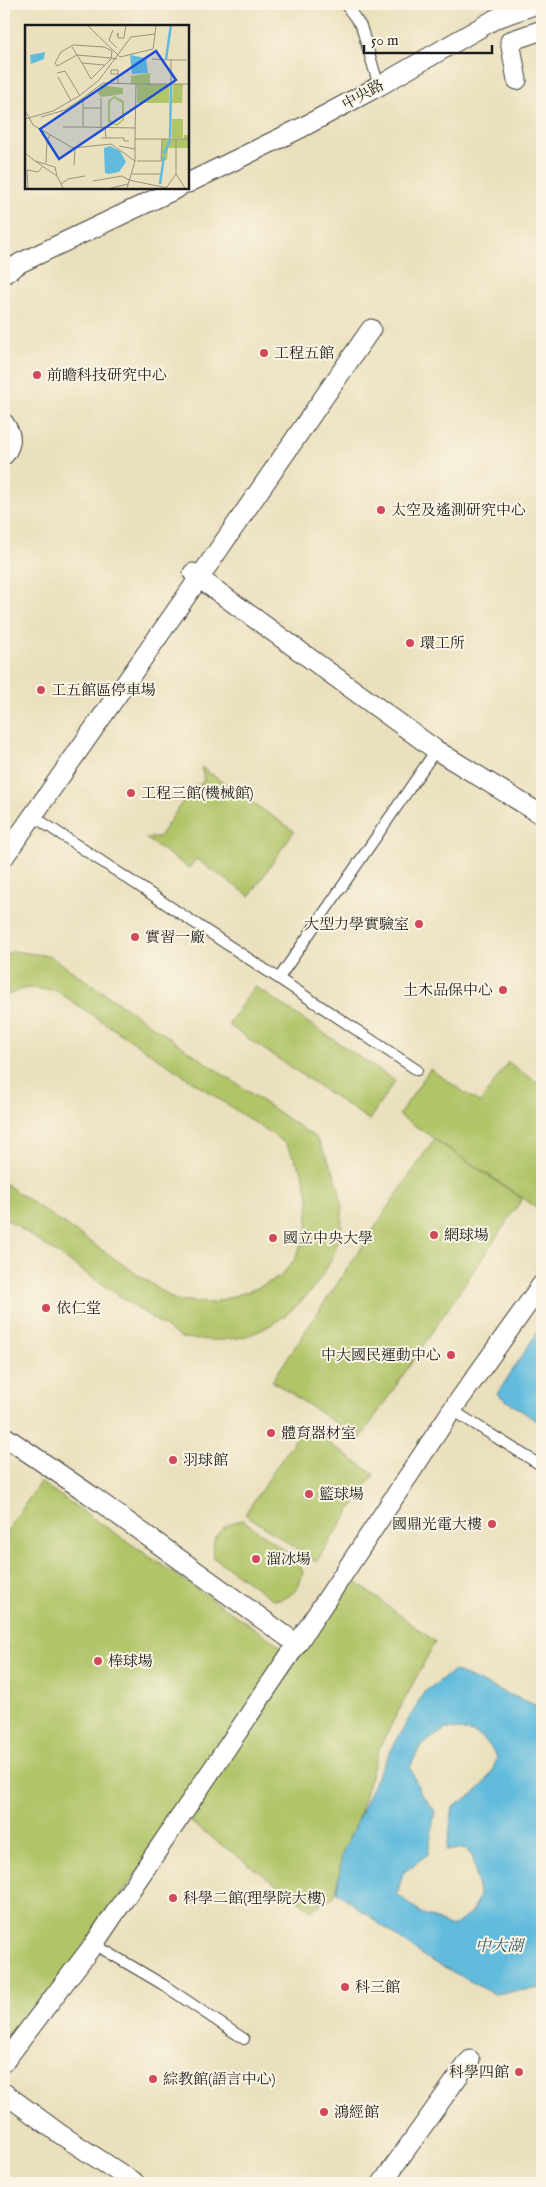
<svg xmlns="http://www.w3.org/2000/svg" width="546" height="2187" font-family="'IM FELL English','Noto Serif TC',serif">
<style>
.green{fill:#b0c468;stroke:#667042}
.water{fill:#60bbdd;stroke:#3e6c7c;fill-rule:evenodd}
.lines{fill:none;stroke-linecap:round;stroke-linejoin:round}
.lane-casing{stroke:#3b3934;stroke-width:12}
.street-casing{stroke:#3b3934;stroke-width:21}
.lane{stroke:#fff;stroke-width:10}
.street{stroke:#fff;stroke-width:19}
.poi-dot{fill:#d1495b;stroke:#fcf5e5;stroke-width:2}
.labels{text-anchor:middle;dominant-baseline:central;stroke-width:4;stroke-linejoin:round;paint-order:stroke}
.street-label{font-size:15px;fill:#1c1c1c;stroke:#fcf5e5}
.poi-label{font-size:15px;fill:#1c1c1c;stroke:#fcf5e5;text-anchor:start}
.water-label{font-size:16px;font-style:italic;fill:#375c69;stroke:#fcf5e5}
.inset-river{fill:none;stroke:#60bbdd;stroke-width:2.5}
.inset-road{fill:none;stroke:#98927d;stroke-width:1}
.view{fill:#1d4ed8;fill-opacity:0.15;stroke:#1d4ed8;stroke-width:2.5}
.inset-edge{fill:none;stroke:#1c1c1c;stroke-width:2.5}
</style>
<rect width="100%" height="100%" fill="#fcf5e5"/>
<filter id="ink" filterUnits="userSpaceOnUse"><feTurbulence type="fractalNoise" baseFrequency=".02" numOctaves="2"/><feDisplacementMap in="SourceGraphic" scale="10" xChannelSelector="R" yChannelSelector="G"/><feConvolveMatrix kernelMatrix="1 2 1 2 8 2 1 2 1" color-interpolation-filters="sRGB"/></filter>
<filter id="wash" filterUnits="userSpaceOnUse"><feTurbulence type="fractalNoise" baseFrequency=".0096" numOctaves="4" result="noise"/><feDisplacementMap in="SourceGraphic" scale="20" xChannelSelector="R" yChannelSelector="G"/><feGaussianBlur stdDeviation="1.12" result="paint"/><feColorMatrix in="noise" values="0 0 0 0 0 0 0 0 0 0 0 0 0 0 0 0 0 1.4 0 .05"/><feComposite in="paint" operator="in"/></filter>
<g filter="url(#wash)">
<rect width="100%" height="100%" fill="#eae0bd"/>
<!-- green -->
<g class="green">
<polygon points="201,767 294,831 250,896 196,859 189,868 145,838 158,838 195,784 199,786 204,779"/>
<path d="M13 951 50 956 316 1138C330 1163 341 1182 342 1212 344 1267 290 1327 238 1338 220 1342 199 1339 181 1338L4 1217V1183L175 1300 212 1303 255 1289 280 1277 295 1259 307 1232 309 1200 302 1171 285 1143 55 990 26 988 4 996V956Z"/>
<polygon points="254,986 395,1081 369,1120 228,1025"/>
<polygon points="508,1062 542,1086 542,1211 399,1115 430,1069 480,1103"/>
<polygon points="434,1139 522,1199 360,1439 272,1381"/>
<polygon points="304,1426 374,1474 316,1562 245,1514"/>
<polygon points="40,1482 288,1651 4,2067 4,1536"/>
<path d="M243 1520 299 1561 303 1573 298 1588 288 1597 274 1600 213 1557C209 1537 224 1522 243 1520Z"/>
<polygon points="344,1573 435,1642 380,1746 334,1896 311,1910 181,1815"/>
</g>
<!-- water -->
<g class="water">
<polygon points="542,1325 542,1425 497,1394"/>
<path d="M454 1671 542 1708V1988L494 1994 423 1956 337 1892 342 1854 378 1774 424 1692ZM446 1729C474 1731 484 1733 497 1758 487 1788 478 1790 453 1807L447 1851 465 1848 473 1857 479 1895 473 1912 452 1927 421 1913 397 1894 403 1873 428 1854 435 1811 420 1792 410 1767 421 1745Z"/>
</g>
</g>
<g filter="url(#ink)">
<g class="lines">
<defs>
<g id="lane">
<polyline points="345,4 361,26 379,86"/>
<polyline points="33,816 417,1070"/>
<polyline points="279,978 436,750"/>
<polyline points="452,1410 542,1466"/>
<polyline points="94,1944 162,1984 244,2039"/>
</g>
<g id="street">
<polyline points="517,80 510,41 542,30"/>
<polyline points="188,183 301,128 379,86 497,18 537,4"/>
<polyline points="4,274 20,263 178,188"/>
<path d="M4 423C12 434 13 444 4 455"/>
<polyline points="193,573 199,578 371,329"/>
<polyline points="4,857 199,578 436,750 542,815"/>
<polyline points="4,1436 89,1494 297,1644 94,1944 4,2062"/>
<polyline points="297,1644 452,1410 542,1284"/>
<polyline points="4,2093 60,2134 135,2183"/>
<polyline points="382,2183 470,2060"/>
</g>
</defs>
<!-- lane casing -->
<use href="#lane" class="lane-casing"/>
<!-- street casing -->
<use href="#street" class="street-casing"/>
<!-- lane -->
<use href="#lane" class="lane"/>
<!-- street -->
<use href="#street" class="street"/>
</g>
</g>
<!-- markers -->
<g class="poi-dot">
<circle cx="264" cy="353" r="5"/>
<circle cx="37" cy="375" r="5"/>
<circle cx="381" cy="510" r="5"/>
<circle cx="410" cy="643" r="5"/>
<circle cx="41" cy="690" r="5"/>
<circle cx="131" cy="793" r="5"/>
<circle cx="419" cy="924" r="5"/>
<circle cx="135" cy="937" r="5"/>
<circle cx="503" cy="990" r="5"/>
<circle cx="434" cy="1235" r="5"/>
<circle cx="273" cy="1238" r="5"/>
<circle cx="46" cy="1308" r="5"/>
<circle cx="451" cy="1355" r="5"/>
<circle cx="271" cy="1433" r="5"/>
<circle cx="173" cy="1460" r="5"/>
<circle cx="309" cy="1494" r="5"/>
<circle cx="492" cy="1524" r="5"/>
<circle cx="256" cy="1559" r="5"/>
<circle cx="98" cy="1661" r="5"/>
<circle cx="173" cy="1898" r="5"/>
<circle cx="345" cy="1987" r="5"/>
<circle cx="519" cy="2072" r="5"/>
<circle cx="153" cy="2079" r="5"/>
<circle cx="324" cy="2112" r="5"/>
</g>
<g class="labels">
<!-- street labels -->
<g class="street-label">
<text transform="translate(363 95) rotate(-29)">中央路</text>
</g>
<!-- poi labels -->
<g class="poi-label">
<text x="274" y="353">工程五館</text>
<text x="47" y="375">前瞻科技研究中心</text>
<text x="391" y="510">太空及遙測研究中心</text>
<text x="420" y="643">環工所</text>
<text x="51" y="690">工五館區停車場</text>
<text x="141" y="793">工程三館(機械館)</text>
<text x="409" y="924" text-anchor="end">大型力學實驗室</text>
<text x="145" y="937">實習一廠</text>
<text x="493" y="990" text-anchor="end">土木品保中心</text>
<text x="444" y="1235">網球場</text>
<text x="283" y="1238">國立中央大學</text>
<text x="56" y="1308">依仁堂</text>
<text x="441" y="1355" text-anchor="end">中大國民運動中心</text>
<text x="281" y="1433">體育器材室</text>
<text x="183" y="1460">羽球館</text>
<text x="319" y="1494">籃球場</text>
<text x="482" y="1524" text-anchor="end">國鼎光電大樓</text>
<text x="266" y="1559">溜冰場</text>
<text x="108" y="1661">棒球場</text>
<text x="183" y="1898">科學二館(理學院大樓)</text>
<text x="355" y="1987">科三館</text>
<text x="509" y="2072" text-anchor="end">科學四館</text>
<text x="163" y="2079">綜教館(語言中心)</text>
<text x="334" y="2112">鴻經館</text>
</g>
<!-- water labels -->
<g class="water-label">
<text x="499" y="1947">中大湖</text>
</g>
</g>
<!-- overview -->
<g transform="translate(25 25)">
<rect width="164" height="164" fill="#eae0bd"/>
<path d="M125 48V59H144V78H112V59H106V51ZM148 59H158L157 78H147ZM76 60 98 63V69L76 72 73 68ZM89 71 99 76V95L92 101 83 97V76ZM89 73 97 78V95L91 99 85 95V77ZM147 94H158V113H147ZM159 110H164V123H143L142 135 136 136 137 114H159Z" fill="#b0c468" fill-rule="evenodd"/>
<path d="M20 27 19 34 6 39 5 30ZM105 30 121 33 123 48 107 49ZM85 121 95 126 101 137 94 147 84 149 80 148 79 123Z" fill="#60bbdd"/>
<path class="inset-river" d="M141 34 146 0M145 113 146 59M139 129 145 115M135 159 139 131"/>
<path class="inset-road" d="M62 0 95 32 128 24 130 9M88 5 84 15 92 23M92 11 93 8V13H99L101 0M47 22 57 38 66 54 86 34V33L87 26 79 22 48 20 36 27 30 38 32 41 52 30 86 33 92 34M127 34 146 35V59M146 35H162M57 38 79 40M32 48 40 46 55 71M93 49H86V45H93V59M33 52 46 76M164 59H111L110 114H164M76 73V102M59 83H76M0 85 8 100 48 123 86 119 110 136M16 92 40 85 58 73M0 94 28 86 54 71 74 55 106 12 130 9 131 0M38 102H58M110 103 58 102V73L78 58 111 59M76 113H81L80 103M81 113H99V116H104M151 114V149L160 163M94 121 110 124M0 128 10 136 30 142 32 151M10 136 32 151 38 163M112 136H136L137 114M21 138 22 116 25 110M49 140 50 124M107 149H135M104 155 142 163M68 156 97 151 104 155M36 159 43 154 60 151M3 163 2 145 13 147 17 142M86 163 103 159M102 163 110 136V114M141 163 151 149"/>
<path class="view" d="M131 26 151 55 34 134 15 104Z"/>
<rect width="164" height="164" class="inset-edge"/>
</g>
<!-- margin -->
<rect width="546" height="2187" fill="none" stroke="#fcf5e5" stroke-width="20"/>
<!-- scale -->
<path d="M364 45v8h128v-8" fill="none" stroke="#1c1c1c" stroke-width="2.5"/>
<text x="371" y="45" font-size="15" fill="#1c1c1c" stroke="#fcf5e5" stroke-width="4" paint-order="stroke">50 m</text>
</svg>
